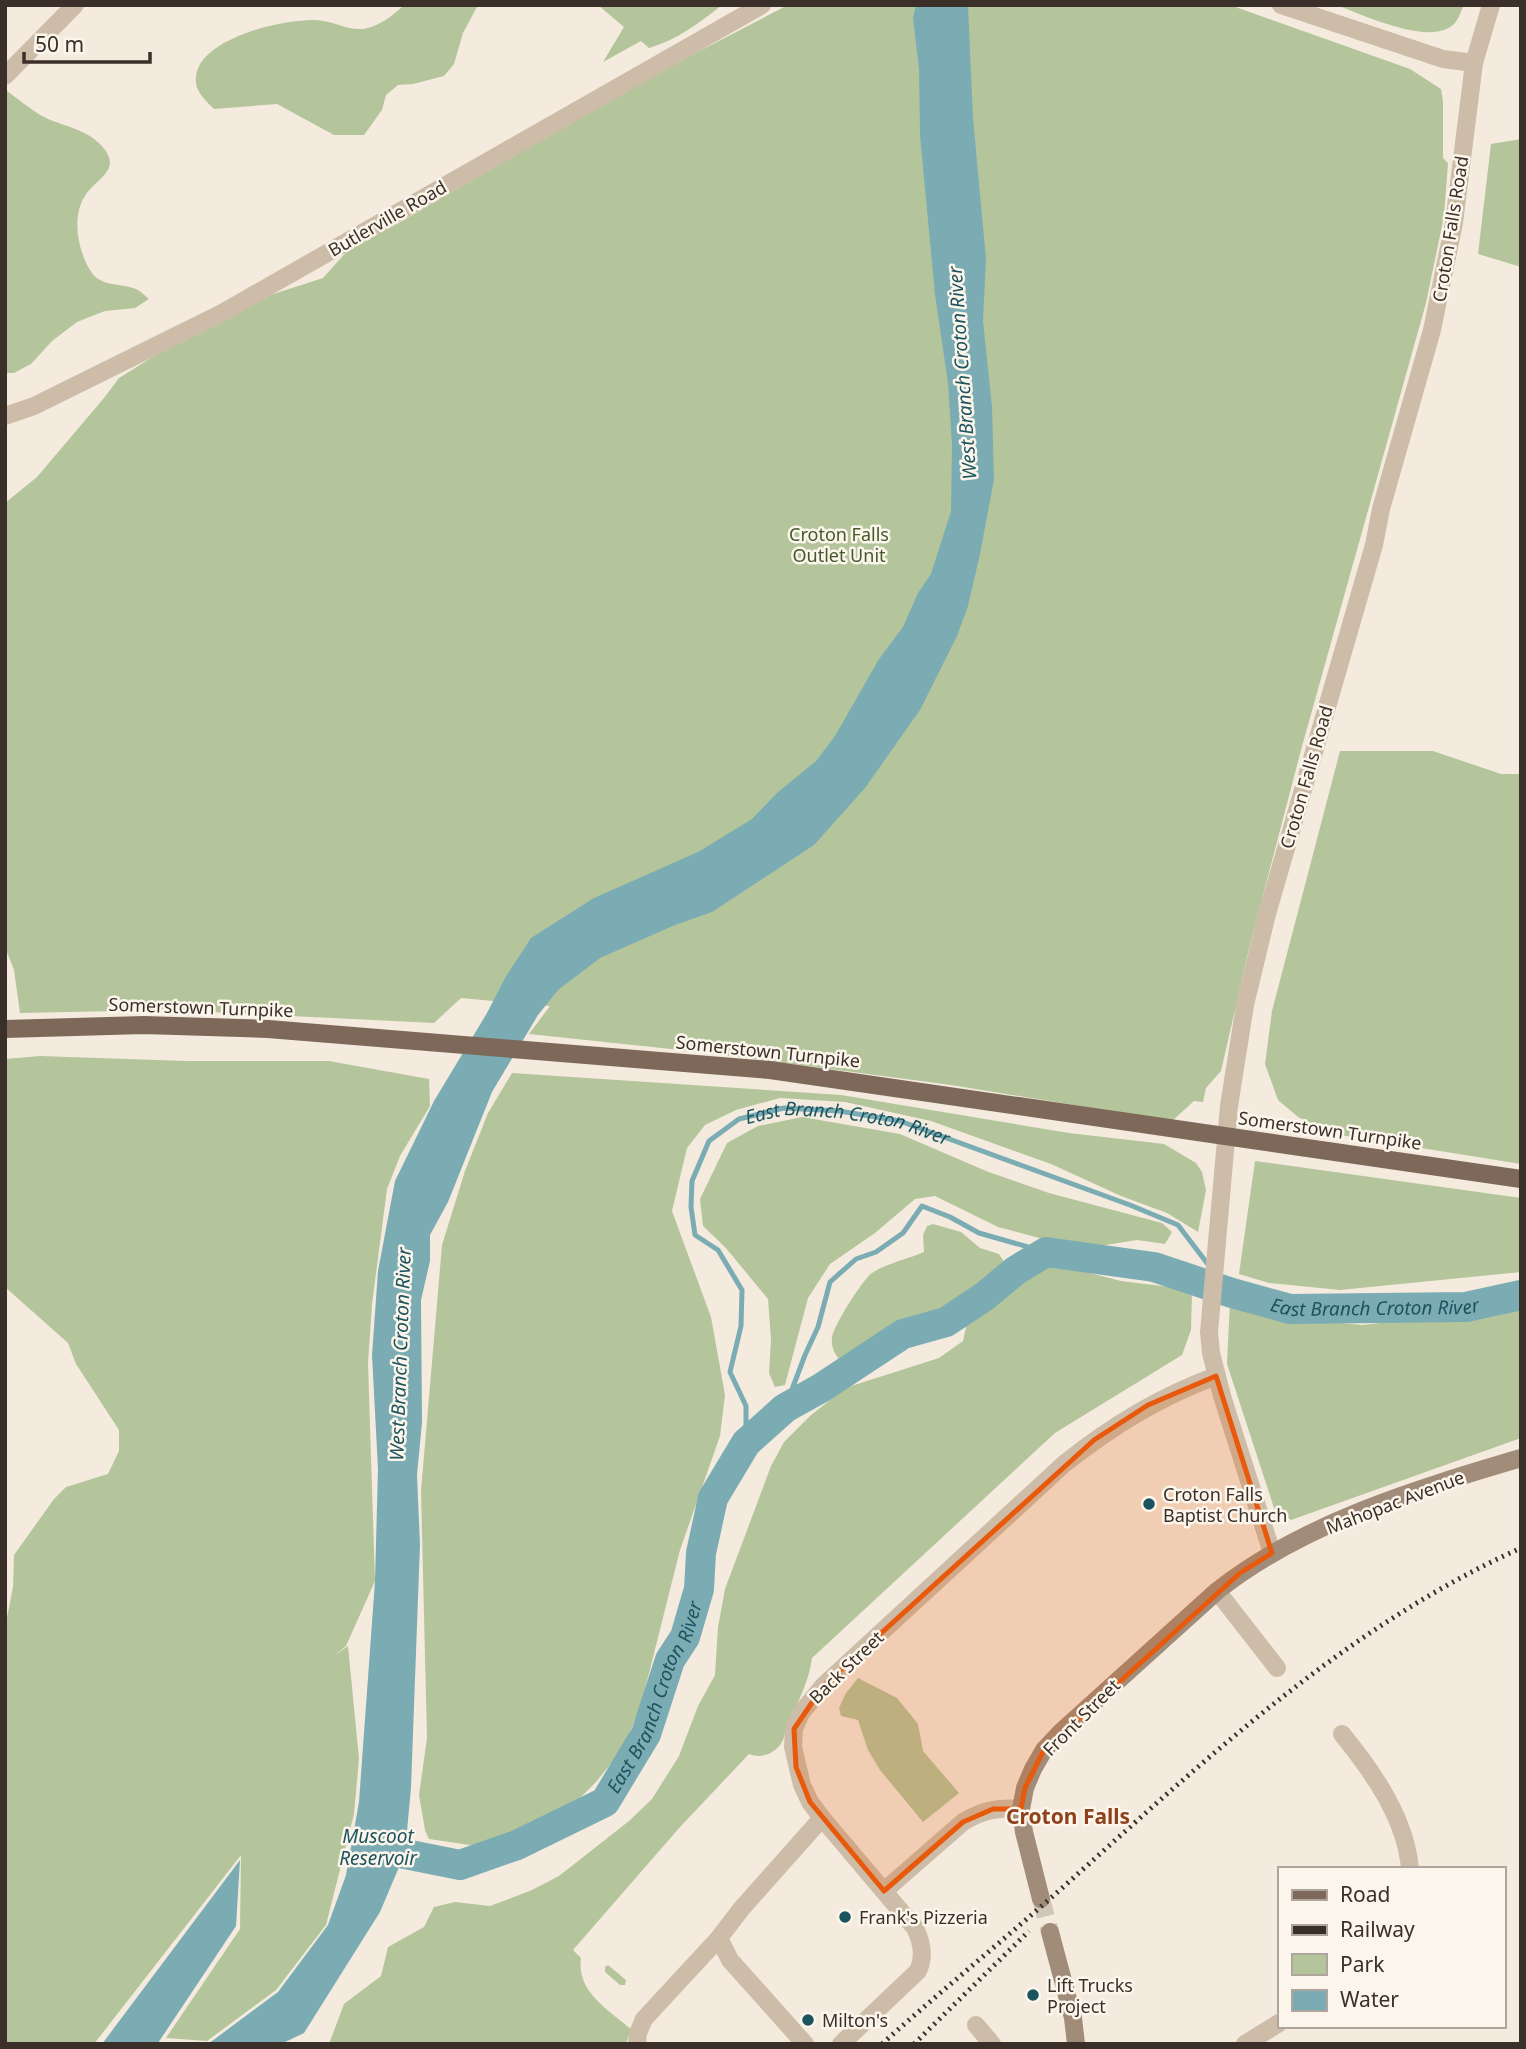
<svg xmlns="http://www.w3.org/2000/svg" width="1526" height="2049" font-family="'Noto Sans',sans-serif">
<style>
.green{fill:#b4c59c}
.water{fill:#7bacb3}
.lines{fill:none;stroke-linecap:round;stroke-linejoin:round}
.stream{stroke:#7bacb3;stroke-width:5}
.river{stroke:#7bacb3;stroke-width:30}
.secondary-tunnel{stroke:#cfc6ba;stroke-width:18;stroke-dasharray:18 9;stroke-linecap:butt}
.minor{stroke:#cdbda8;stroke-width:18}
.tertiary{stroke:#cdbda8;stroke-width:18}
.secondary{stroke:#a18b79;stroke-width:18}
.primary{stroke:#7d6859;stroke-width:18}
.rail{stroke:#3a3029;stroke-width:5;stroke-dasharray:2 5;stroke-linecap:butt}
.marked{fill:#e8590c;fill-opacity:0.2;stroke:#e8590c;stroke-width:5;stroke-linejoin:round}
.poi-dot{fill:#1b545e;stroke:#fbf5eb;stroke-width:2.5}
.labels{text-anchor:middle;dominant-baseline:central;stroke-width:5;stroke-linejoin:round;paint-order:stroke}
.street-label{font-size:18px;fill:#3a3029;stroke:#fbf5eb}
.park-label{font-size:18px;fill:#455a2b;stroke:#fbf5eb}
.poi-label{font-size:18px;fill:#3a3029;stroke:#fbf5eb;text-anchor:start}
.water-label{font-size:19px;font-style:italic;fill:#1b545e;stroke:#fbf5eb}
.quarter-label{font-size:21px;font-weight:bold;fill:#8e411c;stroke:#fbf5eb}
</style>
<rect width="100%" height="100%" fill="#f4ebde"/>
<!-- green -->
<g class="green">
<path d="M404 5H478L463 33 454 64 444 76 413 84 398 85 386 95 382 110 364 135H334L277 104 214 109C207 102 197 93 196 83 191 39 283 19 315 20 331 20 346 30 362 29 377 28 394 15 404 5Z"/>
<path d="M598 5H722C699 23 677 40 649 48L641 41 603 62 624 27Z"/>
<polygon points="783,5 1230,5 1410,69 1441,89 1443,101 1443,158 1448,163 1444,216 1426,303 1301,750 1249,949 1221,1071 1206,1088 1203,1102 1194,1101 1172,1121 951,1085 709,1053 529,1034 550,1006 461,998 434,1023 169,1010 20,1013 14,970 5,947 5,503 37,477 104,398 119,378 233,307 323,278 349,249 399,223 640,82 784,7"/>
<path d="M1336 5H1464C1461 11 1458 21 1453 25 1428 46 1364 15 1336 5Z"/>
<path d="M7 91C18 99 30 109 42 116 61 126 84 128 100 144 125 170 96 178 85 196 71 217 78 253 92 273 102 287 122 283 136 289 141 291 145 296 149 299L135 308 105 311 77 322 52 341 31 364 14 373H5Z"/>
<polygon points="1521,139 1521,267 1478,254 1491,144"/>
<polygon points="1340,751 1433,751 1501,774 1521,774 1521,1164 1334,1134 1298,1117 1278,1100 1265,1064 1272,1011"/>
<polygon points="40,1056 186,1061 329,1061 429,1079 430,1106 400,1156 387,1189 372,1304 368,1363 375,1581 346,1646 334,1656 348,1646 359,1759 354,1814 326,1925 276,1990 207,2041 166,2038 240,1929 241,1855 94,2044 5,2044 5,1628 13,1587 14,1555 54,1499 66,1487 108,1474 119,1451 119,1430 76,1364 68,1343 5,1287 5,1059"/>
<polygon points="512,1073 841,1095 1069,1133 1164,1144 1196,1163 1202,1172 1206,1190 1198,1232 1167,1213 1121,1196 1051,1164 931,1121 845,1102 780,1098 736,1110 705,1125 687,1148 672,1211 711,1317 725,1395 720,1436 680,1550 641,1705 624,1747 596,1782 573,1805 523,1833 483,1847 429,1839 425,1830 419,1795 427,1738 421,1491 442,1245 465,1171 488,1113"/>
<polygon points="802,1117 900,1134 986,1171 1049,1193 1162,1223 1172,1232 1165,1244 1137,1240 1080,1249 998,1227 935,1196 915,1199 875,1233 830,1264 808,1298 785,1385 775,1387 769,1373 771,1340 768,1299 725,1247 703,1226 700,1199 727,1143 758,1126"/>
<polygon points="1255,1161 1521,1198 1521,1272 1340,1290 1269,1283 1239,1274"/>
<path d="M933 1224 961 1232 980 1248 999 1254 1004 1262 985 1283 958 1302 895 1325 878 1340 839 1359C834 1353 831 1346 832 1338 832 1328 863 1279 872 1273 887 1263 908 1259 924 1252L923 1235 927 1226Z"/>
<path d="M1047 1262 1121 1281 1170 1287 1192 1293 1191 1330 1182 1355 1055 1433 812 1658C809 1682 797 1704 787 1726 785 1731 785 1737 782 1742 775 1754 761 1759 749 1754L680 1827 573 1950 581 1958C576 1991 608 2010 631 2029L626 2044H329L344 2004 381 1976 388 1947 424 1927 434 1907 455 1902 490 1906 532 1890 559 1876 629 1821 652 1799 679 1756 698 1706 715 1675 718 1627 725 1589 771 1466 784 1442 810 1416 845 1388 939 1358 963 1341 968 1318C996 1301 1019 1279 1047 1262Z"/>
<polygon points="1230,1301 1268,1316 1362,1325 1521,1308 1521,1438 1291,1520 1274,1508 1227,1364"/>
<polygon points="858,1678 897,1698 918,1724 923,1751 959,1793 923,1822 880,1770 868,1750 858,1720 841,1716 839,1708 846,1693"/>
<polygon points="608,1965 626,1980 625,1985 620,1985 605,1972 605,1967"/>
</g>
<!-- water -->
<g class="water">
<polygon points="916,5 968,5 973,118 986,259 983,321 992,407 994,480 980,554 968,606 957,636 920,710 865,788 814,845 712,912 675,925 600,958 558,990 538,1015 492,1092 448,1202 430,1235 430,1261 421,1300 422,1422 417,1475 420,1544 411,1788 405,1853 380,1912 304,2033 281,2044 208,2044 278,1992 328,1925 346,1875 359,1802 375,1581 378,1469 372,1355 378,1271 395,1181 434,1101 487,1013 505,978 531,938 594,898 698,852 752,819 777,793 816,761 835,736 879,659 903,627 918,593 931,574 951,511 952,445 948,383 935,295 920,135 919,69 913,18"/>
<polygon points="240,1860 236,1926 158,2043 171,2044 102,2044"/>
</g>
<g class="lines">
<!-- stream -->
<g class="stream">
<polyline points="1218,1277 1232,1293"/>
<polyline points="785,1408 805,1355 818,1327 830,1282 856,1259 876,1252 903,1233 922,1206 950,1217 979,1233 1046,1252"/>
<path id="s1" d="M746 1443V1406L730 1372 741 1326 742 1290 718 1250 695 1235 691 1207 692 1181 709 1141 739 1119 784 1108 839 1111 900 1121 1130 1205 1178 1225 1210 1267"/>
</g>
<!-- river -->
<path class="river" id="s2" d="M381 1835 380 1849 460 1865 517 1845 605 1802 646 1734 670 1660 685 1637 699 1589 701 1553 713 1498 746 1443 785 1408 821 1388 903 1334 946 1322 985 1296 1015 1271 1046 1252 1154 1267 1232 1293 1290 1309 1466 1307 1521 1295"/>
<!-- secondary-tunnel -->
<polyline class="secondary-tunnel" points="1041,1899 1050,1932"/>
<!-- minor -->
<g class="minor">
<polyline points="1281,5 1443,59 1474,63"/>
<polyline points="5,76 75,5"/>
<polyline points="5,416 34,406 222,313 762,5"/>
<polyline points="1217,1591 1277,1668"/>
<path d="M1342 1734C1373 1772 1406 1819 1410 1869"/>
<path d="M884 1891 963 1822C983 1810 999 1807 1021 1809"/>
<polyline points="719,1938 730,1960 805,2044"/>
<polyline points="976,2025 992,2044"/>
<polyline points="637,2044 638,2033 644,2019 719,1938 742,1908 822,1818"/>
<path d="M841 2044 918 1971C925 1956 922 1942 915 1928L822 1818 810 1802 802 1785 793 1747 794 1729 801 1713 824 1685 1064 1464C1112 1426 1159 1397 1216 1376"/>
<polyline points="1245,2044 1279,2023"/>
</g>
<!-- tertiary -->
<polyline class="tertiary" points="1272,1553 1222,1396 1211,1353 1209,1332 1229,1106 1245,1005 1267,914 1374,545 1381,509 1432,330 1454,223 1474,63 1491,5"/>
<!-- secondary -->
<g class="secondary">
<path d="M1041 1899 1024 1832 1021 1809 1025 1788 1033 1769 1044 1750 1061 1732 1217 1591C1303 1523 1416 1489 1521 1458"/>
<polyline points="1050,1932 1073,2018 1076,2044"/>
</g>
<!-- primary -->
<polyline class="primary" points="5,1029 144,1025 268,1029 770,1070 1521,1179"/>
<!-- rail -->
<g class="rail">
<path d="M882 2044C944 1988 1009 1936 1071 1880 1209 1756 1349 1625 1521 1548"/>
<polyline points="914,2044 1029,1931"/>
</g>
</g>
<!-- marked area -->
<path class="marked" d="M1216 1376 1272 1553 1240 1573 1044 1750 1025 1788 1021 1809H993L963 1822 884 1891 810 1802 796 1767 794 1729 824 1685 1094 1440 1148 1405Z"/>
<!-- markers -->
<g class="poi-dot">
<circle cx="1149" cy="1504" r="7"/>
<circle cx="845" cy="1917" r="7"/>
<circle cx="1033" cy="1995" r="7"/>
<circle cx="808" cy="2020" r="7"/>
</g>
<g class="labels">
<!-- street labels -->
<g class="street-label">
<text transform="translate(387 218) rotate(-30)">Butlerville Road</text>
<text transform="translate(1450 229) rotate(-81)">Croton Falls Road</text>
<text transform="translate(1306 777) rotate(-74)">Croton Falls Road</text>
<text transform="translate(201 1007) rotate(2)">Somerstown Turnpike</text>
<text transform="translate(768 1051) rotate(6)">Somerstown Turnpike</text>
<text transform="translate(1330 1130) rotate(8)">Somerstown Turnpike</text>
<text transform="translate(1395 1502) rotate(-21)">Mahopac Avenue</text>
<text transform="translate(846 1667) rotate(-44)">Back Street</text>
<text transform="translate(1081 1717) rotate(-45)">Front Street</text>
</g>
<!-- park labels -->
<g class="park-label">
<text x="839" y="534">Croton Falls<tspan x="839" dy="21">Outlet Unit</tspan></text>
</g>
<!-- poi labels -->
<g class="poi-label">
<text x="1163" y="1494">Croton Falls<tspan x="1163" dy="21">Baptist Church</tspan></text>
<text x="859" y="1917">Frank's Pizzeria</text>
<text x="1047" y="1985">Lift Trucks<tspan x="1047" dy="21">Project</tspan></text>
<text x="822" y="2020">Milton's</text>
</g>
<!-- water labels -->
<g class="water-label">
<text transform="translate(962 373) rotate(-94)">West Branch Croton River</text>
<text stroke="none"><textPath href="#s1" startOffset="478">East Branch Croton River</textPath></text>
<text stroke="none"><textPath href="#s2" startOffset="1340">East Branch Croton River</textPath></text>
<text transform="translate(400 1354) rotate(-88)">West Branch Croton River</text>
<text stroke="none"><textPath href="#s2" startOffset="371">East Branch Croton River</textPath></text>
<text x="378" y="1836">Muscoot<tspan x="378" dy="22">Reservoir</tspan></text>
</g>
<!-- quarter labels -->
<g class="quarter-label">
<text x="1068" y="1816">Croton Falls</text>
</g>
</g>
<!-- border -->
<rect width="1526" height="2049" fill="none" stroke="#3a3029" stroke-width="14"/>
<!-- legend -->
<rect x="1278" y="1867" width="228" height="161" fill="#fbf5eb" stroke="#aea69d" stroke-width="2"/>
<rect x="1292" y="1890" width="35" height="10" fill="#7d6859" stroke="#aea69d" stroke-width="2"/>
<text x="1340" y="1902" font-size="21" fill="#3a3029">Road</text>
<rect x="1292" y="1925" width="35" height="10" fill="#3a3029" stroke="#aea69d" stroke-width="2"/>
<text x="1340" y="1937" font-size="21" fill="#3a3029">Railway</text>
<rect x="1292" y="1954" width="35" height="21" fill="#b4c59c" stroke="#aea69d" stroke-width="2"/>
<text x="1340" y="1972" font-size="21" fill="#3a3029">Park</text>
<rect x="1292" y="1990" width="35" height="21" fill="#7bacb3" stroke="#aea69d" stroke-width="2"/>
<text x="1340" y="2007" font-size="21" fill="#3a3029">Water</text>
<!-- scale -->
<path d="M24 52v10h126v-10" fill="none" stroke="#3a3029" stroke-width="3.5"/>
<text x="35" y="52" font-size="21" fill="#3a3029" stroke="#fbf5eb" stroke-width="5" paint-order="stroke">50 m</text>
</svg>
